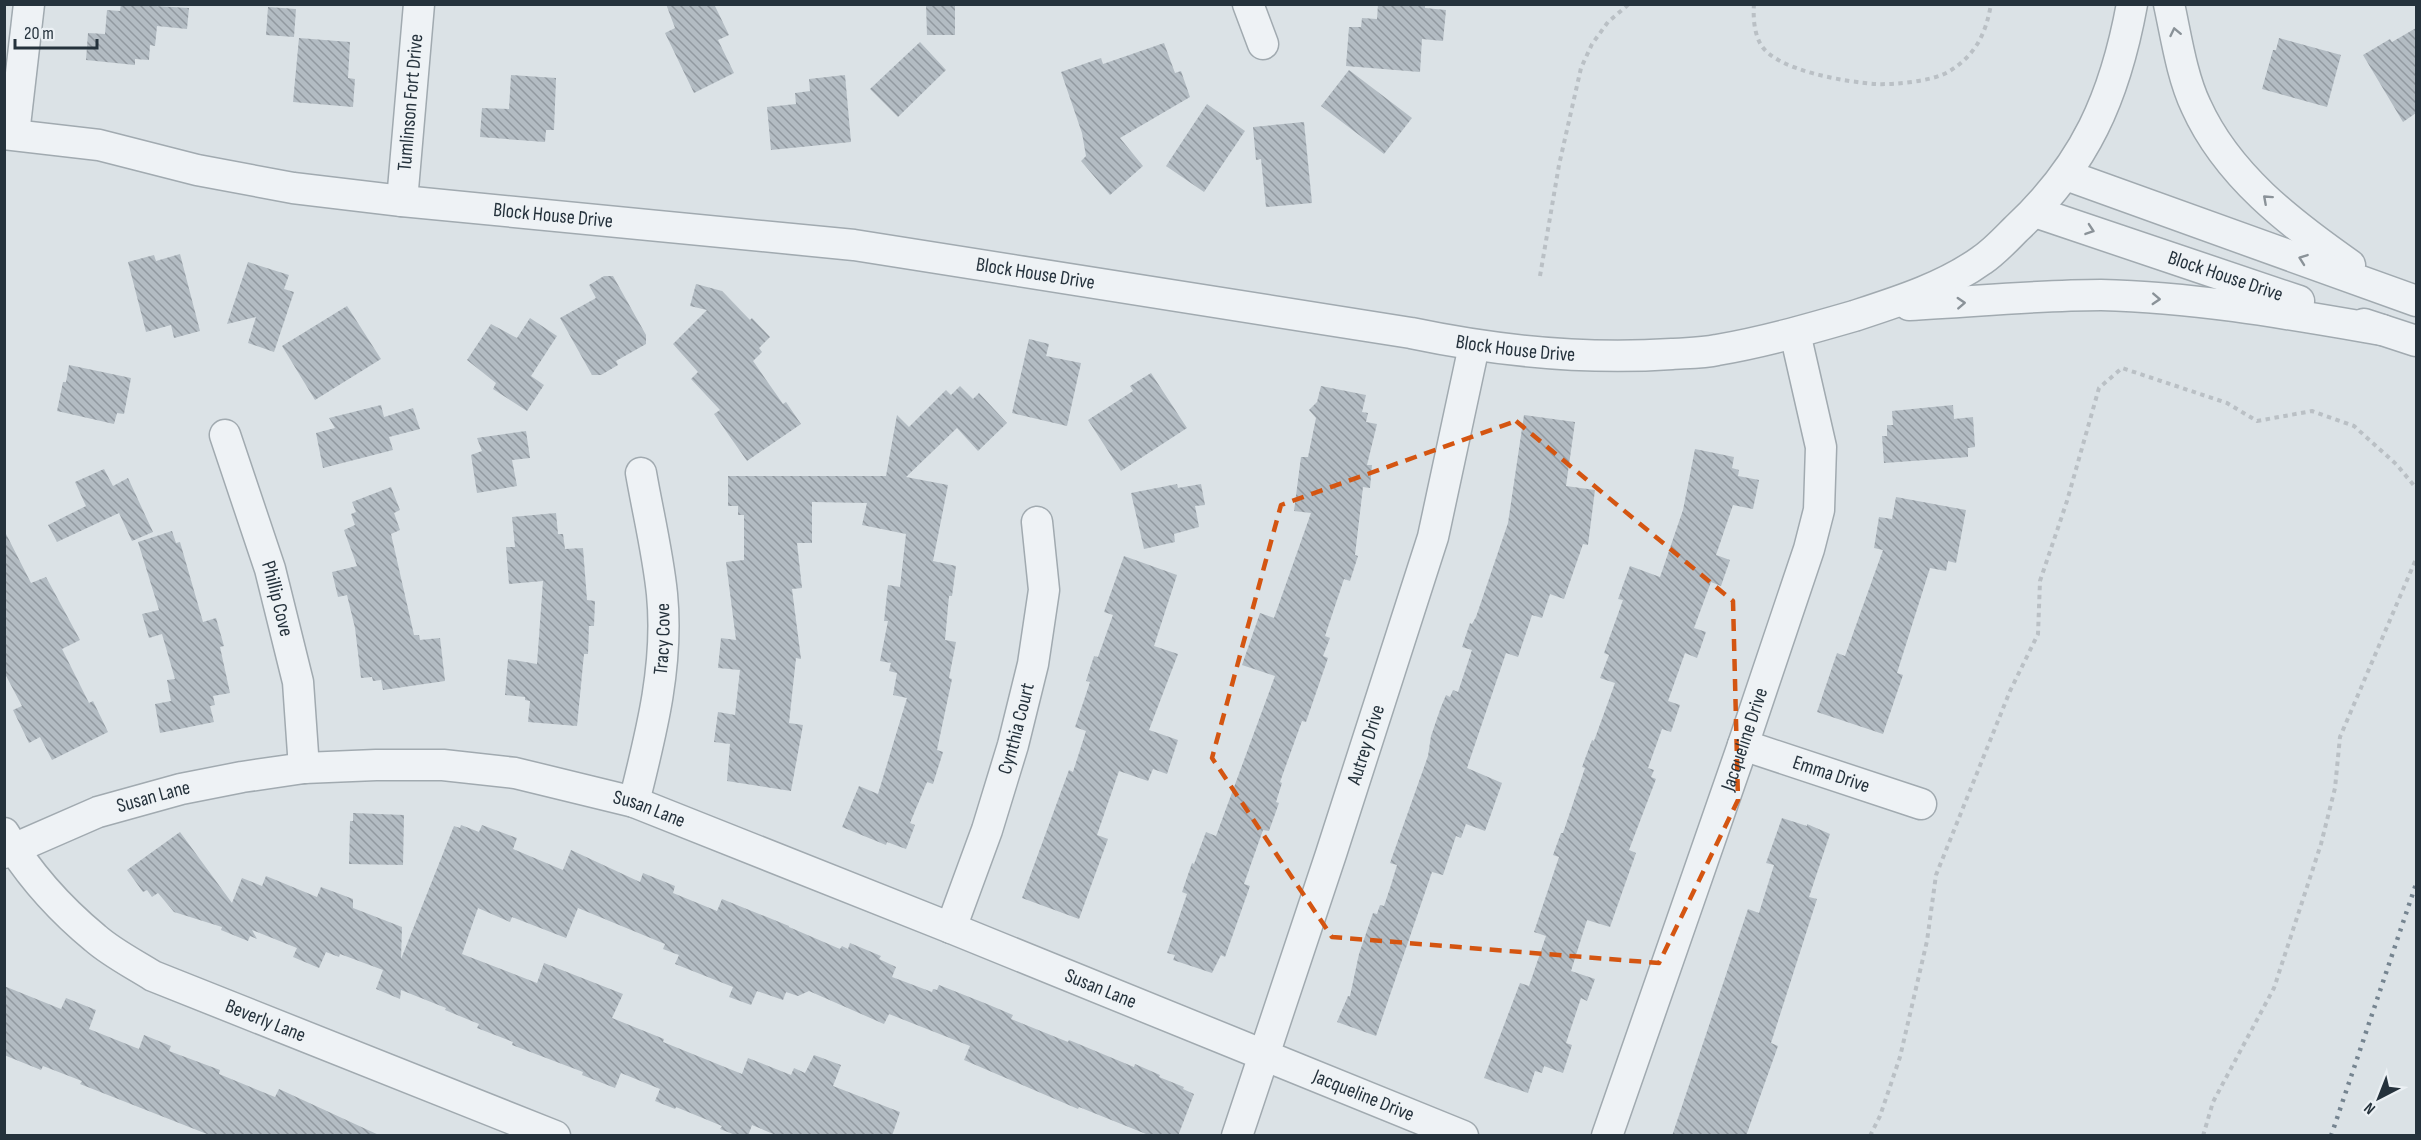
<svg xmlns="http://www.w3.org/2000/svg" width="2421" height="1140" font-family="'Sofia Sans Condensed',sans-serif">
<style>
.building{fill:url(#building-back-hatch)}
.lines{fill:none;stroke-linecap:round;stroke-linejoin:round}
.minor-casing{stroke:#a1aab0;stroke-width:33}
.path{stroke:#bac0c5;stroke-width:4;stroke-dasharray:4.5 4.5;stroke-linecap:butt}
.minor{stroke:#eef2f5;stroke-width:30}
.rail{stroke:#758490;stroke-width:4.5;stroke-dasharray:3 6;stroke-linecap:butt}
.oneway{stroke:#8a9298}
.marked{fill:none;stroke:#d45511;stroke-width:4.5;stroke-dasharray:12 8;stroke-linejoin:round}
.labels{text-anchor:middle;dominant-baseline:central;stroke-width:6;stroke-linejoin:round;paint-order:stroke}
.street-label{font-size:20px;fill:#25323c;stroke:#ebf0f4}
</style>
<defs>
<pattern id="building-back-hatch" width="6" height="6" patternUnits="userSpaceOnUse" patternTransform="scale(1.5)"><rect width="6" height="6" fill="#b3bcc3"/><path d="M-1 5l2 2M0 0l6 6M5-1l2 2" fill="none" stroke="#9199a0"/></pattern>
</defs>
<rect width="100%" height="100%" fill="#dbe2e6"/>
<!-- building -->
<g class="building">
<polygon points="121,4 189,8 187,29 157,26 155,46 150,45 149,60 135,59 135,65 86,60 88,33 105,34 107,10 120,11"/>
<polygon points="666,4 714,4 729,35 718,40 734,73 694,93 665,33 675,28"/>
<polygon points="926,4 955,4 955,35 927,35"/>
<polygon points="1378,4 1425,4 1425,8 1446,10 1443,41 1422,39 1420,72 1346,66 1349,27 1361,27 1362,18 1377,19"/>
<polygon points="268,7 296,9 294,37 266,35"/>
<polygon points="2416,28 2416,113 2403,122 2363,55 2390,39 2392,42"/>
<polygon points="299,38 350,42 348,78 355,79 353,107 293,102"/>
<polygon points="2279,38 2341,55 2327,107 2262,89 2273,50 2276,50"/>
<polygon points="920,42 946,70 898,117 870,89"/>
<polygon points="1164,43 1175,73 1181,71 1190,97 1120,138 1143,166 1110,195 1081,161 1086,156 1082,133 1061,72 1101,58 1103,64"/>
<polygon points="1349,70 1412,118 1384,154 1321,106"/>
<polygon points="511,75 556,78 554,130 546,130 545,142 480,137 482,108 509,109"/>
<polygon points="845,75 851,142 771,150 767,107 796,104 795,93 810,91 809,79"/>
<polygon points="1207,104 1245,131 1204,192 1166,166"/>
<polygon points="1304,122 1312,203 1266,207 1261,159 1256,160 1253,127"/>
<polygon points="180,254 200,331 174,338 171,325 146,332 128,262 154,255 156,261"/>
<polygon points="248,262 289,275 284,289 294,292 274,352 248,343 256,317 227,324"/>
<polygon points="604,276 613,276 646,335 646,344 616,361 618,365 601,375 592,375 560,318 596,298 589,285"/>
<polygon points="696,284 722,291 750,320 752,318 770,337 759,348 762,352 753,361 783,404 786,402 801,424 747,461 714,414 720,410 691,379 698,372 673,344 707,310 690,306"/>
<polygon points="347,306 381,359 315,400 282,346"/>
<polygon points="530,318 557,336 531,376 544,385 527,411 493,389 496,383 467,360 491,324 517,338"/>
<polygon points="1029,339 1049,344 1046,356 1081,363 1067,426 1012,413"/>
<polygon points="69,365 131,378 124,414 117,413 114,424 57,411 63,382 66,382"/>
<polygon points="1151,373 1187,428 1121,471 1088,420 1133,391 1130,386"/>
<polygon points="960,386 973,399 979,393 1007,423 978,451 957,428 906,477 948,485 933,561 956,566 952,596 949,596 945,640 956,642 949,678 952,679 937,750 943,752 933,784 927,782 910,823 915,825 906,849 887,842 886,845 842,827 859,786 878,794 907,698 893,695 897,673 889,671 891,663 880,661 888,621 884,621 888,585 900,587 906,534 862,525 867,503 812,502 812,543 797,543 802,588 792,589 801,659 796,658 789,723 803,725 791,791 727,781 730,744 714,742 718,712 735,715 740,670 718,668 721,638 736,640 726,562 744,560 744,515 738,515 738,506 728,506 728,476 886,476 897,415 909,427 946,390 951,395"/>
<polygon points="1321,386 1366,395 1362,412 1368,413 1366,422 1377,424 1367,465 1372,465 1370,488 1363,487 1355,555 1358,556 1350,581 1344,579 1325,636 1330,638 1323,656 1328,658 1306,722 1302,721 1280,782 1282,783 1276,802 1279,803 1269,831 1263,830 1244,884 1250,886 1225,957 1221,955 1212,973 1173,960 1175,955 1167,953 1187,894 1182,892 1192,863 1194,864 1206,832 1216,836 1275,676 1242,665 1260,613 1274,618 1311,513 1294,511 1301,457 1308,457 1316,418 1309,410 1317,402"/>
<polygon points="381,405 384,417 413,408 420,429 389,437 393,450 323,468 316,433 335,428 329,418"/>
<polygon points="1953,405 1954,419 1973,417 1975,447 1968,448 1968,457 1884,463 1882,436 1887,436 1887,425 1893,425 1892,411"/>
<polygon points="1524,415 1575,422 1566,486 1595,490 1588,545 1583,544 1564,599 1550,594 1542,618 1532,615 1518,657 1506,653 1467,768 1502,783 1485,831 1466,824 1461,838 1456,836 1443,875 1432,872 1376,1036 1337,1022 1348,996 1350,996 1359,954 1373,913 1377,914 1380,905 1384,906 1391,885 1397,865 1390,863 1428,756 1431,736 1441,707 1446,695 1450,697 1453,690 1458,692 1472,650 1462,647 1470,623 1472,624 1476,617 1508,523"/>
<polygon points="526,431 530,458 512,460 517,486 477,493 471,455 482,451 477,438"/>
<polygon points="1695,449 1734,457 1732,468 1739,470 1738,476 1759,480 1753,509 1733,505 1716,555 1730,560 1721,586 1711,582 1694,628 1706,632 1697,658 1685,653 1668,701 1680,705 1671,732 1662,729 1648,768 1654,770 1651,777 1656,779 1629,850 1636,853 1610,927 1587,920 1571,971 1595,979 1587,1001 1581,998 1566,1043 1572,1045 1563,1073 1544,1066 1542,1073 1535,1071 1528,1093 1484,1078 1520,983 1529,986 1546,936 1534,932 1559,857 1553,855 1561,833 1563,833 1585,768 1582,767 1592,740 1594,741 1615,683 1600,678 1609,655 1604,653 1623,600 1618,599 1630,566 1660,577 1683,510"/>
<polygon points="104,469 113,486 128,478 153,532 132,541 119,513 57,542 48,525 86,506 75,482"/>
<polygon points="1177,484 1178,488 1201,484 1205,505 1195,506 1199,527 1174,534 1175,542 1144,549 1131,493"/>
<polygon points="391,487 400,510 394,513 400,530 391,534 414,635 419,635 420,640 440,638 445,681 383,690 381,680 373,681 372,677 361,678 355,628 347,595 338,597 332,572 357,566 344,530 355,525 351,514 356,512 352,502"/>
<polygon points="1896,497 1966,510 1956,563 1948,561 1946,571 1930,568 1897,673 1903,675 1883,734 1817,712 1837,653 1845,656 1883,550 1874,548 1879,517 1892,519"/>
<polygon points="556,513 558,534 563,534 565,549 583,548 587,600 595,601 594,626 589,626 588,654 584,654 577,726 528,722 530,701 525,700 525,697 505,695 508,659 537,664 543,581 509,584 506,547 515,547 512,517"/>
<polygon points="4,530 31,583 46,577 80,640 62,649 89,703 93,701 108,732 52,760 40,737 29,743 13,710 22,706 4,672"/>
<polygon points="172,531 176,543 180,542 203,622 216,618 224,646 220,647 230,693 213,696 215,705 210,706 214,722 160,733 155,704 171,701 167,680 175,679 162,634 149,638 142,614 159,610 138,542"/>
<polygon points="1124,556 1177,575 1154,646 1178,654 1149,730 1178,740 1167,774 1153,769 1148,781 1119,771 1097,835 1108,839 1079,919 1022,898 1069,770 1073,772 1086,731 1075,727 1090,682 1086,681 1094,656 1098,657 1113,615 1104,612"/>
<polygon points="353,813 404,815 403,865 349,864 350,821 353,821"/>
<polygon points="1782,818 1807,826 1807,824 1830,834 1809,897 1817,899 1771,1043 1778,1046 1746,1136 1672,1136 1748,909 1759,913 1774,865 1766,863"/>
<polygon points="461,825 479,832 482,825 517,838 513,849 563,870 571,850 640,882 643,873 675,886 673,893 717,911 722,899 789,926 789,927 840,949 842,946 848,949 850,943 881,956 879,959 896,967 892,977 932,992 933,989 937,990 939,985 987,1004 1013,1015 1011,1019 1068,1042 1069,1040 1134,1067 1135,1064 1160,1075 1159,1077 1184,1087 1183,1089 1194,1094 1178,1136 1151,1136 1079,1107 1078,1109 964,1060 970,1046 889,1014 884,1024 809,991 798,996 786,992 783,1000 757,991 751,1005 729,997 733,987 675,964 679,955 663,949 665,944 578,908 566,938 512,917 510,922 478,908 462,954 537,983 544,963 623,994 612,1018 664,1039 663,1042 742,1074 748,1058 791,1075 794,1068 805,1073 814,1055 841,1065 833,1086 900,1112 892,1136 778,1136 752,1125 748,1136 738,1136 720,1129 722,1126 676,1107 675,1109 655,1101 660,1089 621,1073 615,1088 582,1075 583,1072 512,1045 513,1042 477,1028 479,1024 445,1010 446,1008 401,990 400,999 376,989 383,970 340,954 339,957 326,952 319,968 293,957 297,948 252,930 257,939 250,936 248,941 221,930 222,927 174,912 158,893 152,897 147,890 143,892 127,870 180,832 232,903 242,878 262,886 266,876 317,897 321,887 353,899 353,908 402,927 401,959 454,826 460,828"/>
<polygon points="4,986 61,1009 66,998 96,1010 89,1029 139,1049 144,1035 171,1046 169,1051 220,1070 219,1074 275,1097 279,1089 381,1136 212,1136 80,1084 82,1081 43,1066 41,1070 4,1055"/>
</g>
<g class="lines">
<defs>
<g id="minor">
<polyline points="1248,4 1263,44"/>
<path d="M2169 4C2176 36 2182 77 2196 106 2227 175 2290 223 2350 265"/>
<path id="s1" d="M4 134 99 145 197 170 293 188 402 201 854 245 1411 333C1497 351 1584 360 1672 354 1687 353 1703 353 1717 350 1764 342 1809 329 1854 316 1897 302 1945 287 1982 260 1994 252 2005 240 2016 229 2085 165 2115 97 2132 4"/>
<polyline points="14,134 29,4"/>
<polyline points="2066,175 2416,301"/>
<path id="s2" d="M402 201 419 4"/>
<path id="s3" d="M2035 212 2299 301"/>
<path d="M1909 305C1971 302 2039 295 2101 295 2195 297 2289 314 2382 330"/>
<polyline points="2364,324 2416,341"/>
<path id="s4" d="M225 435 270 569 298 682 304 768"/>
<path id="s5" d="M1743 745 1921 804"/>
<path id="s6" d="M634 802C651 734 669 665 662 594 658 554 648 513 641 473"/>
<path id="s7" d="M4 833C27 872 60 909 95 938 112 953 134 964 153 976L555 1136"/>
<path id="s8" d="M4 853 98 812 181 789 242 777 304 768 376 765H443L515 773 634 802 951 928 1463 1136"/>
<path id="s9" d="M951 928 987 830 1013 745 1033 664 1044 590 1037 522"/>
<path id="s10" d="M1237 1136 1331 854 1433 537 1474 346"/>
<path id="s11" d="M1607 1136 1743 745 1809 549 1819 510 1821 447 1795 333"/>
</g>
</defs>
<!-- minor casing -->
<use href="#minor" class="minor-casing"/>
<!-- path -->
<g class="path">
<path d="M1754 4C1753 17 1754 33 1761 45 1777 71 1847 82 1876 84 1894 85 1933 81 1948 72 1975 56 1986 34 1991 4"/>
<polyline points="1540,276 1559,165 1581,68 1592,44 1608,22 1629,4"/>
<polyline points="1870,1136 1880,1116 1900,1057 1927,941 1936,875 2010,691 2038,634 2040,581 2067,501 2099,388 2122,368 2227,403 2257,421 2312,411 2354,426 2397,465 2416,488"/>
<polyline points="2203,1136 2213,1102 2274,988 2321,844 2335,788 2340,737 2416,559"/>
</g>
<!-- minor -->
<use href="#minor" class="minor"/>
<!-- rail -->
<polyline class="rail" points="2331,1136 2416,884"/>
</g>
<!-- one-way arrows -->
<defs><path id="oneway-chevron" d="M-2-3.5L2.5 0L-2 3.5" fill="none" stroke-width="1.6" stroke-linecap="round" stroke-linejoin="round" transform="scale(1.5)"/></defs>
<g class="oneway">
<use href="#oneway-chevron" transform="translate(2175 32) rotate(-102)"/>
<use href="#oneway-chevron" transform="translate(2267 199) rotate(-138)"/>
<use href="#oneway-chevron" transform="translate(2090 230) rotate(19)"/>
<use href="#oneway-chevron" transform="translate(2303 259) rotate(-160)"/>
<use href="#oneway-chevron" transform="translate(2156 299) rotate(3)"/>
<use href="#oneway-chevron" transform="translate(1961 303) rotate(-3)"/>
</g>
<!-- marked area -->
<path class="marked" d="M1516 421 1733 601 1738 800 1659 963 1332 937 1212 758 1281 505Z"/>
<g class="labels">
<!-- street labels -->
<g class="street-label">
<text stroke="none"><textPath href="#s2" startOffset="99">Tumlinson Fort Drive</textPath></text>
<text stroke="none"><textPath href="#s1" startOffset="556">Block House Drive</textPath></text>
<text stroke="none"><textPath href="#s1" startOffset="1042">Block House Drive</textPath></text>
<text stroke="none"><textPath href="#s3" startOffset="201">Block House Drive</textPath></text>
<text stroke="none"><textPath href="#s1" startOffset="1528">Block House Drive</textPath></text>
<text stroke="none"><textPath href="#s4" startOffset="172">Phillip Cove</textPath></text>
<text stroke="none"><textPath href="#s6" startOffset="166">Tracy Cove</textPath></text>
<text stroke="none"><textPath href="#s9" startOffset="210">Cynthia Court</textPath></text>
<text stroke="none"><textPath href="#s11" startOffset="420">Jacqueline Drive</textPath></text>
<text stroke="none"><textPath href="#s10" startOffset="412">Autrey Drive</textPath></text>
<text stroke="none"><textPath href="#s5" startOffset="93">Emma Drive</textPath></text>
<text stroke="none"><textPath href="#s8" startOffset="160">Susan Lane</textPath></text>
<text stroke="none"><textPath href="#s8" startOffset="664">Susan Lane</textPath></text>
<text stroke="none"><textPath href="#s8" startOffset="1150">Susan Lane</textPath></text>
<text stroke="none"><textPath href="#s7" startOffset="330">Beverly Lane</textPath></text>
<text stroke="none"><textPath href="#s8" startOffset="1434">Jacqueline Drive</textPath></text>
</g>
</g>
<!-- border -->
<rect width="2421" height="1140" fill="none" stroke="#25323c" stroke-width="12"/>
<!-- north arrow -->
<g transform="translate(2379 1098) rotate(222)" stroke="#ebf0f4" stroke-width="4.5" paint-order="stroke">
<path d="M0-4.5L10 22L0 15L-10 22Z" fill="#25323c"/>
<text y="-9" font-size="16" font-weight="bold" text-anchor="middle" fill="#25323c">N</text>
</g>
<!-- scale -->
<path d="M15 39v9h82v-9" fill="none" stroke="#25323c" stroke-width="3"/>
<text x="24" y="39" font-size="18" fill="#25323c" stroke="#ebf0f4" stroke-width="4.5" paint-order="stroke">20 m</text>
</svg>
